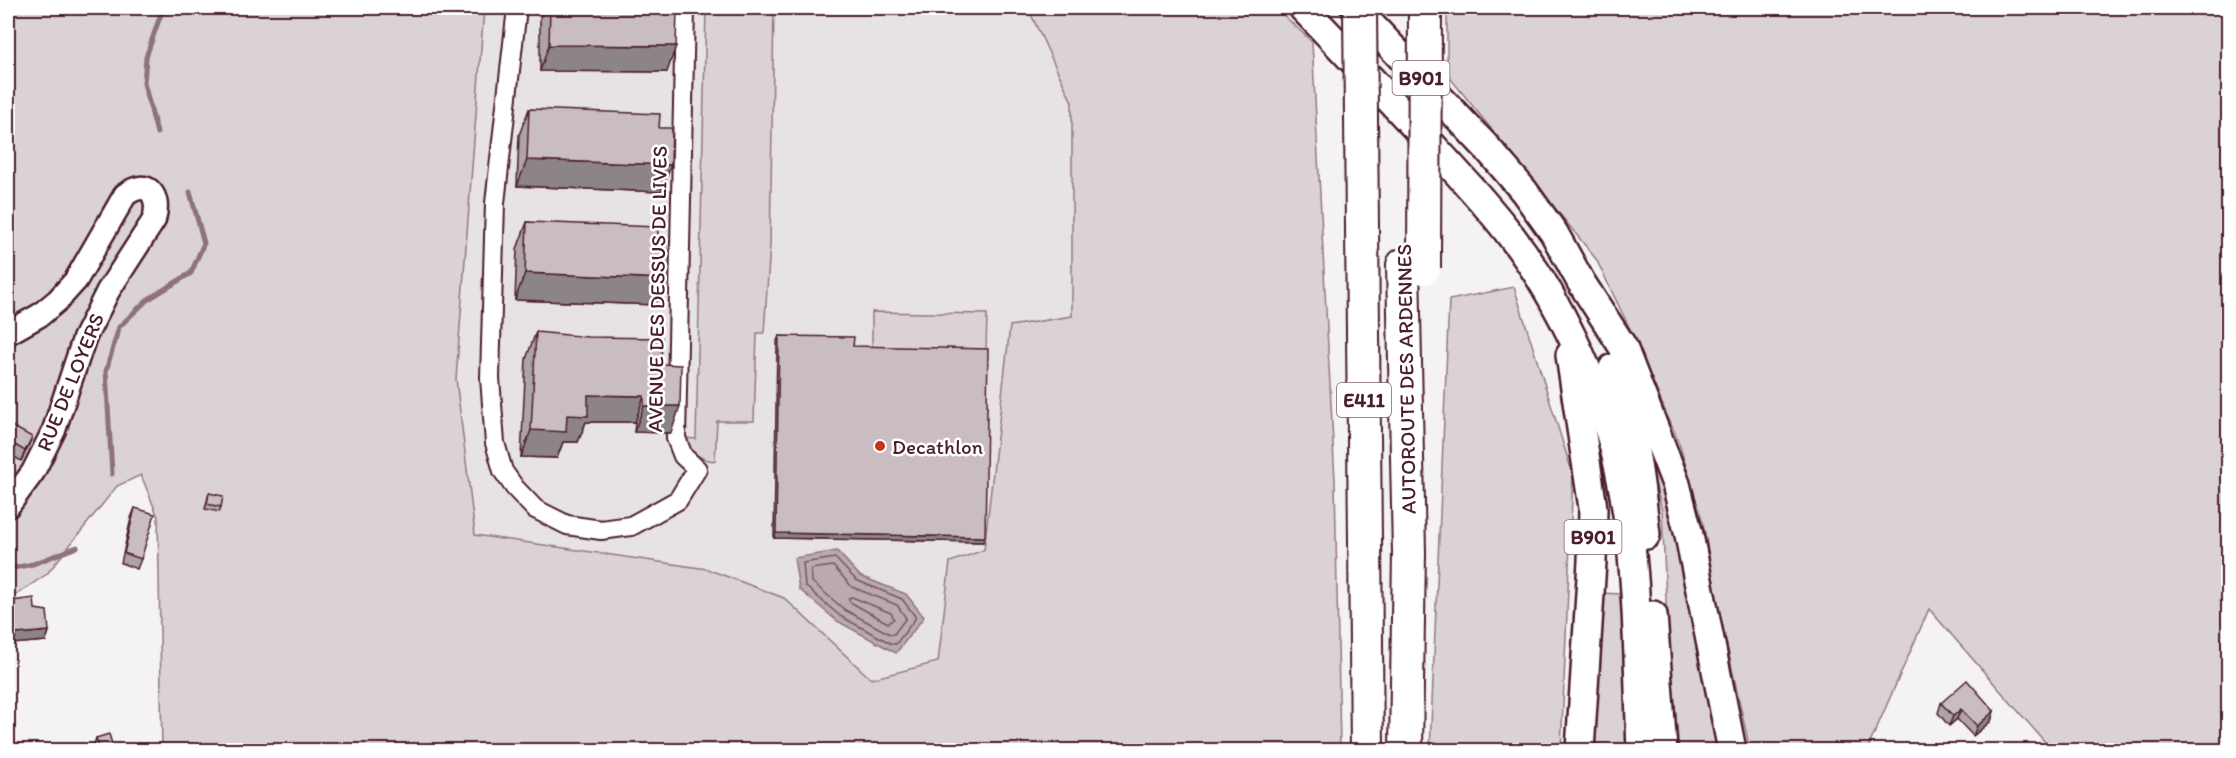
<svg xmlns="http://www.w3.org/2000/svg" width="2236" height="758" font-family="Itim,sans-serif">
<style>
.built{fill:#e7e2e3}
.green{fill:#dbd2d5;stroke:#927880;stroke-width:1.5}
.water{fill:#baa9ae;stroke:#8d727a;stroke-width:1.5}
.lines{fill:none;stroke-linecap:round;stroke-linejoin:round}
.shore{stroke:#77565f;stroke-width:1.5}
.stream{stroke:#8d727a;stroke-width:5}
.minor-casing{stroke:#4a1f2b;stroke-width:22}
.tertiary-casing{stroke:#4a1f2b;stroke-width:27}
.primary-casing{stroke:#4a1f2b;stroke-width:32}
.motorway-casing{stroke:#4a1f2b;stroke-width:36}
.minor{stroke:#fff;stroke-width:18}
.tertiary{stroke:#fff;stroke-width:22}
.primary{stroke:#fff;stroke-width:27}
.motorway{stroke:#fff;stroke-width:32}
.motorway-bridge-casing{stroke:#4a1f2b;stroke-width:36;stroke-linecap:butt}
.motorway-bridge{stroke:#fff;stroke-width:32}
.wall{fill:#aea3a6;stroke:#4a1f2b;stroke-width:1.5}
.shaded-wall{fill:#8d8487;stroke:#4a1f2b;stroke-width:1.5}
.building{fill:#cabdc1;stroke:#4a1f2b;stroke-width:1.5}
.poi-dot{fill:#c8321e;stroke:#fff;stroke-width:2}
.labels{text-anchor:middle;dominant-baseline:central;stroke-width:5;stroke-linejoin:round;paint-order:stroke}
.shield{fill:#fff;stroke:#80626b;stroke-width:1.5}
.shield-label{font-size:20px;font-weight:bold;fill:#4a1f2b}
.street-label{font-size:21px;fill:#4a1f2b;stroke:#fff}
.poi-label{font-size:21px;fill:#4a1f2b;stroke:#fff;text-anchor:start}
</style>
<rect width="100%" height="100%" fill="#f4f2f2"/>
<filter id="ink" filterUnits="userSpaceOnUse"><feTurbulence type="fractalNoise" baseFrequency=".0167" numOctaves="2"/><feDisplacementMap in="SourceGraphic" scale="12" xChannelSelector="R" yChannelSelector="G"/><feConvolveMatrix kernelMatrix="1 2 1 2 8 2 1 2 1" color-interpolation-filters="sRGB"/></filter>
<g filter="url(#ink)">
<!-- built -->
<polygon class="built" points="484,8 1028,8 1072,102 1072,316 1010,326 984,550 950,563 938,662 871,679 784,598 707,569 475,535 456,379"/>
<!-- green -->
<g class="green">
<polygon points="8,8 484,8 456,379 475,535 707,569 784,598 871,679 938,662 950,562 984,550 1010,326 1072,316 1072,102 1028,8 1276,8 1312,42 1335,481 1340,750 162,750 158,517 141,475 117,486 47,574 8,600"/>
<path d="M706 8H774L770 245 764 333H757L754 421H717L715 461C701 460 688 452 685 438L696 439Z"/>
<polygon points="1447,8 2228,8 2228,750 2052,750 1929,609 1867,750 1750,750 1718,605 1703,523 1679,443 1632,333 1596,259 1447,74"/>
<polygon points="1514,287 1573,475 1561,750 1430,750 1449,300"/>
<polygon points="872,312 987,314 986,350 872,347"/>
<polygon points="1635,400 1663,477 1720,750 1679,750 1667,620 1662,511"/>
<polygon points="1602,593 1620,594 1632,750 1595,750"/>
</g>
<!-- water -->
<polygon class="water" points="837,551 860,576 906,594 924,617 896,653 837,621 799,589 794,558"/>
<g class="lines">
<!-- shore -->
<g class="shore">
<polygon points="835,558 856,580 902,599 915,616 915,619 896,644 892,644 840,616 805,586 803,563"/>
<polygon points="833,566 852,587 897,605 906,618 894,634 890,634 845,610 812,582 811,569"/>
<polygon points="852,597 891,613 894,619 888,623 850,602 848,598"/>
</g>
<!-- stream -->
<g class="stream">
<polyline points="157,133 144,83 146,57 163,8"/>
<polyline points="112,474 106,371 119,327 147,300 191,273 204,243 190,192"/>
<polyline points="8,569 33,564 77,547"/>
</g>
<defs>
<polyline id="minor" points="517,8 495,203 490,378 495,443 503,471 515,488 535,509 567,525 601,530 631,526 678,500 697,469 683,456 676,438 685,8"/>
<path id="tertiary" d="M8 333 40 315 58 300 76 280 125 195C148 177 161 196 154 220L108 291 84 339 54 430 33 472 8 506"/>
<g id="primary">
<path d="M1303 8C1342 48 1380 89 1418 130 1450 165 1483 199 1511 236 1556 294 1597 381 1615 452 1639 549 1637 651 1641 750"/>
<polyline points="1355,8 1488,149 1524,191 1554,233 1581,282 1623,347 1676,484 1689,535 1732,750"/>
<polyline points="1570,355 1593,508 1592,562 1580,750"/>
<path d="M1613 368C1633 422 1640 478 1646 535"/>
<polyline points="1653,615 1663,750"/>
</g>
<g id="motorway">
<polyline points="1362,227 1367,750"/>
<polyline points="1403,265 1409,553 1406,750"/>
</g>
</defs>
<!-- minor casing -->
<use href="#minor" class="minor-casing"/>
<!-- tertiary casing -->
<use href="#tertiary" class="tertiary-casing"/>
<!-- primary casing -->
<use href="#primary" class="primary-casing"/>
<!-- motorway casing -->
<use href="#motorway" class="motorway-casing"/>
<!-- minor -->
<use href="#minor" class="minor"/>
<!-- tertiary -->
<use href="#tertiary" class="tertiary"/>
<!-- primary -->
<use href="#primary" class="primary"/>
<!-- motorway -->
<use href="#motorway" class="motorway"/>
<defs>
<g id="motorway-bridge">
<polyline points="1360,8 1362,227"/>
<polyline points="1424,268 1425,8"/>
</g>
</defs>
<!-- motorway-bridge casing -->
<use href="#motorway-bridge" class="motorway-bridge-casing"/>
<!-- motorway-bridge -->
<use href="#motorway-bridge" class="motorway-bridge"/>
</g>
<!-- wall -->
<g class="wall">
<polygon points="544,8 550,8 667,72 540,71 540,18"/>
<polygon points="529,109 659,128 671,165 661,192 517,186 519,135"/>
<polygon points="527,222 658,241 669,279 659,305 515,300 517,249"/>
<polygon points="536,332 661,364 671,433 634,432 635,422 586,422 578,442 563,442 557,458 521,457 526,359"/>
<polygon points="779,336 853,346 983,542 774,538 777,341"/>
<polygon points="8,430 32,437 28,447 21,461 8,453"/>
<polygon points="209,493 221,507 219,512 205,509"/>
<polygon points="135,508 141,559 137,569 121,563 131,518"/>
<polygon points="12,601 35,609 49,631 46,641 12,644 8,611"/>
<polygon points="1941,703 1994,711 1991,721 1973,736 1957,719 1949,726 1938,713"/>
<polygon points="96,738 112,750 94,750 93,748"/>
</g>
<!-- shaded-wall -->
<g class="shaded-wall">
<polygon points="549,45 676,46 667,72 540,71"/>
<polygon points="527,160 671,165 661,192 517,186"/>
<polygon points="525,273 669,279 659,305 515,300"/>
<polygon points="588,395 644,396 635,422 586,422 578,442 563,442 557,458 521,457 531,430 567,415"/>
<polygon points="644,406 680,406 671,433 634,432"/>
<polygon points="32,437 28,447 21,461 25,451"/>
<polygon points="776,533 985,537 983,542 774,538"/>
<polygon points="49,631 46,641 12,644 16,634"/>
<polygon points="1961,709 1957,719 1949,726 1953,716"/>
<polygon points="1994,711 1991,721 1973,736 1977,726"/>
</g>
<!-- building -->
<g class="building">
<polygon points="550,8 663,8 663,9 677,9 676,46 549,45"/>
<polygon points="529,109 660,114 659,128 672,128 671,165 527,160"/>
<polygon points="527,222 658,227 658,241 670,242 669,279 525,273"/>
<polygon points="536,332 588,337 662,338 661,364 681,365 680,406 644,406 644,396 588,395 588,416 567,415 566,432 531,430"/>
<polygon points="779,336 854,337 853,346 988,349 985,537 776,533"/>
<polygon points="10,425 32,437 25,451 8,441 8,430"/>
<polygon points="209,493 223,496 221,507 207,504"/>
<polygon points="135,508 155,514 141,559 124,553"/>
<polygon points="34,598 35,609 47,611 49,631 16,634 12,601"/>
<polygon points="1967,680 1994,711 1977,726 1961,709 1953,716 1941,703"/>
<polygon points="109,734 113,747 112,750 100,750 96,738"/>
</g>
</g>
<!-- markers -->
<circle class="poi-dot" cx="880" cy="446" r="6"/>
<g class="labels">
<!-- shield labels -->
<g class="shield">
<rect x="1392.5" y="61" width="57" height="34" rx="4.5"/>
<rect x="1337" y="383" width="54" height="34" rx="4.5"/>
<rect x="1564.5" y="520" width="57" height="34" rx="4.5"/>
</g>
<g class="shield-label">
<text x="1421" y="78">B901</text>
<text x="1364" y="400">E411</text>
<text x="1593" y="537">B901</text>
</g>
<!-- street labels -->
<g class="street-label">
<text transform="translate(657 289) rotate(-89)">AVENUE DES DESSUS DE LIVES</text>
<text transform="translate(1406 379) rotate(-91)">AUTOROUTE DES ARDENNES</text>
<text transform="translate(70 382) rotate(-68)">RUE DE LOYERS</text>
</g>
<!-- poi labels -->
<g class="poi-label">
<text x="892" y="446">Decathlon</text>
</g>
</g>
<!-- margin -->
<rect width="2236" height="758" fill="none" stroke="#fff" stroke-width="30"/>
<rect x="15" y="15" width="2206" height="728" fill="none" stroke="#4a1f2b" stroke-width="2" filter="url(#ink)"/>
</svg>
